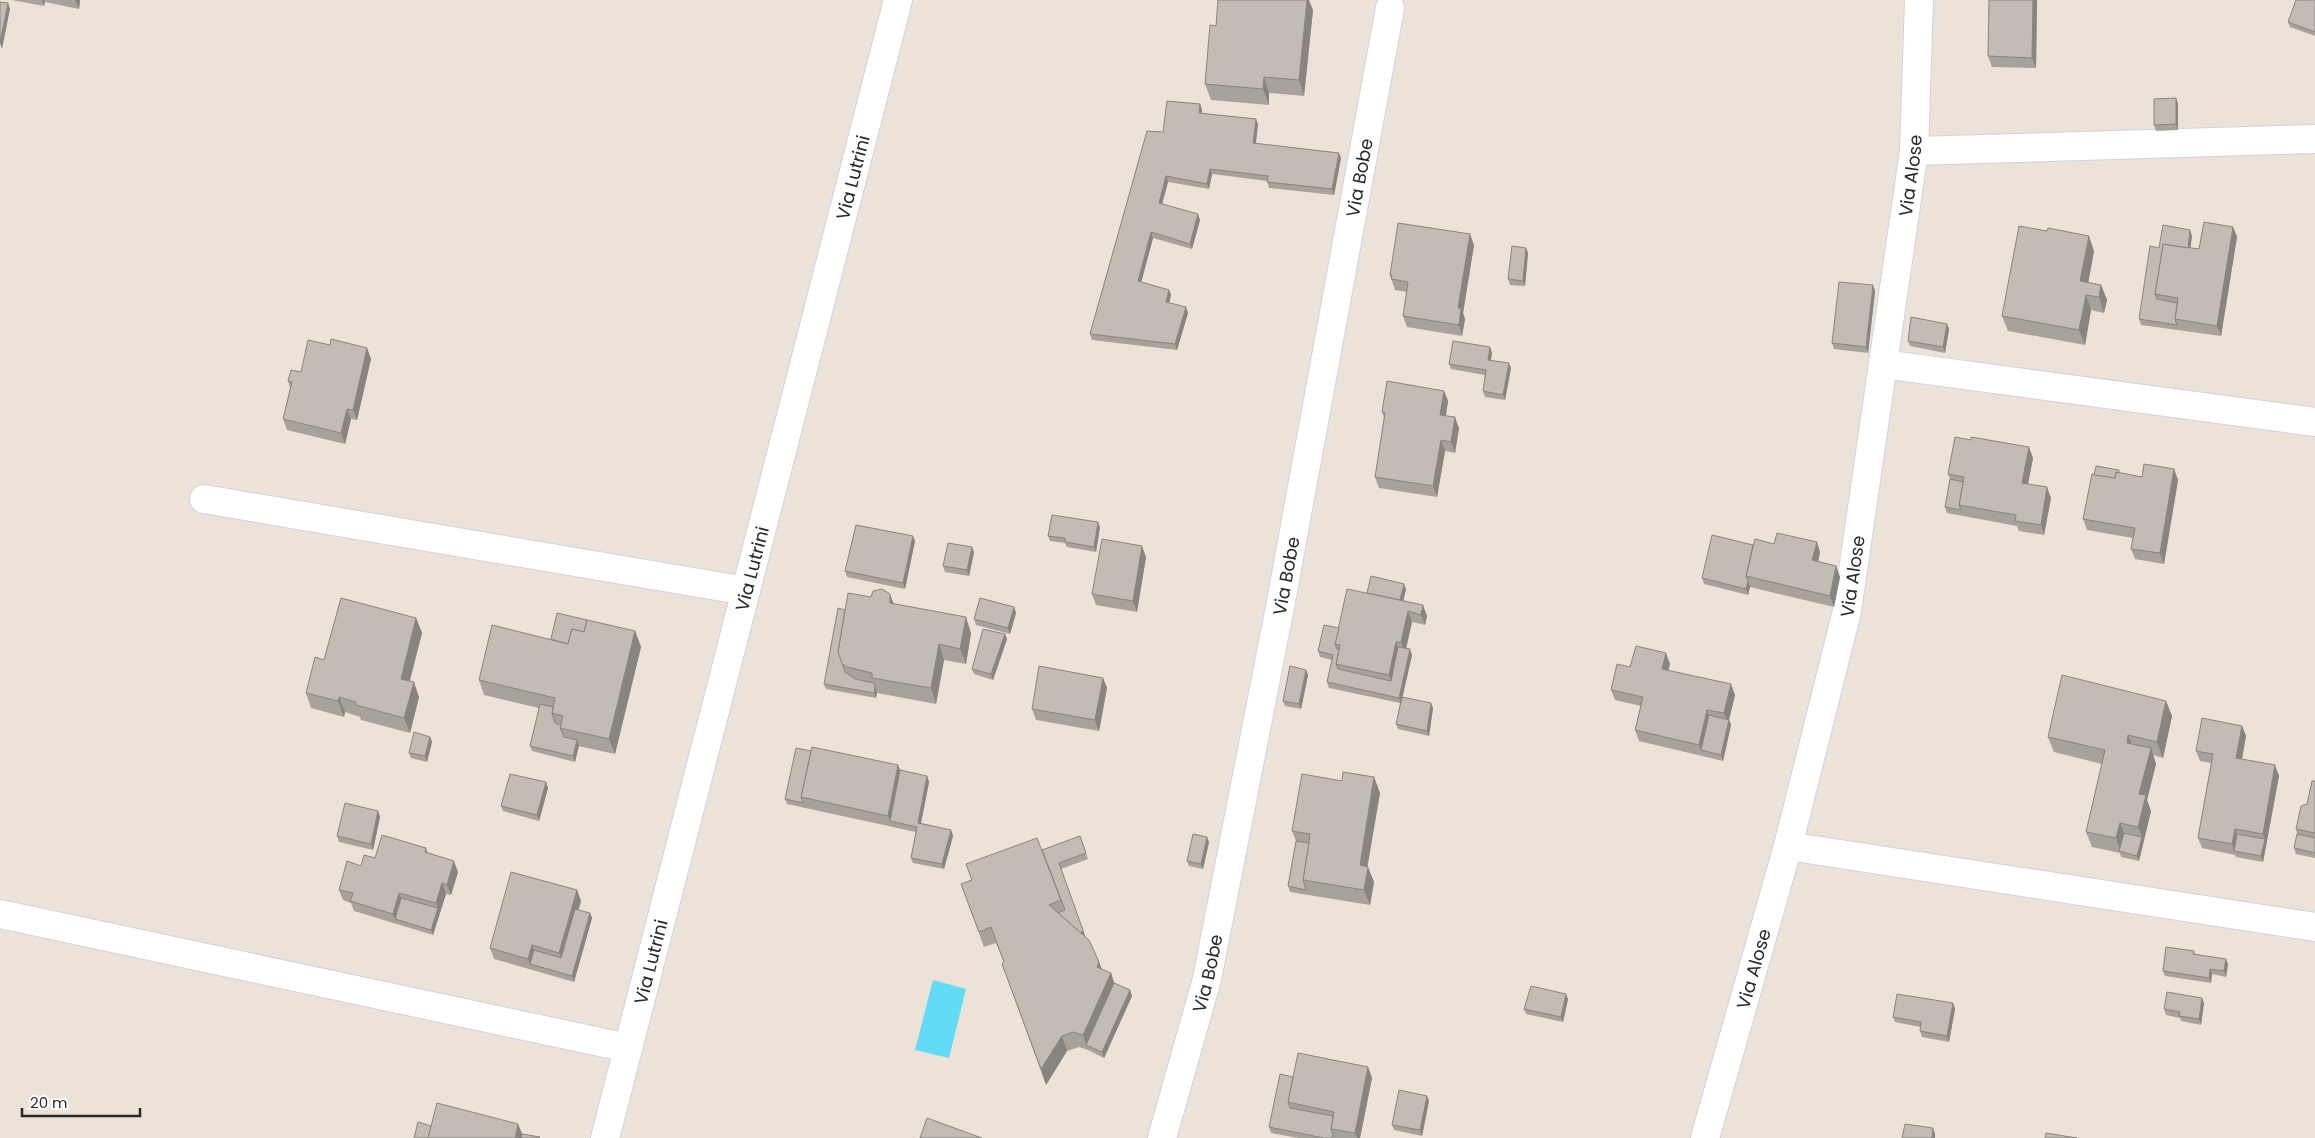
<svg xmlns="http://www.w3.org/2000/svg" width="2315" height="1138" font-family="Poppins,sans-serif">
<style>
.water{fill:#62dbf7}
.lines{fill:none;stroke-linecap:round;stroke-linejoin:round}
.minor-casing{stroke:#cdd3e3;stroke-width:30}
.minor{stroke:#fff;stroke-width:28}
.wall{fill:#a8a29c}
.shaded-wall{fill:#88847f}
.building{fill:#c3bcb5;stroke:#88847f}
.labels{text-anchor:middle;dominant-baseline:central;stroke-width:4;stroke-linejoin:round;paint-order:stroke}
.street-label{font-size:18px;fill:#282828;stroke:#fff}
</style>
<rect width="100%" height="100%" fill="#ece2d8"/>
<!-- water -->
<polygon class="water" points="933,980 966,989 949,1058 915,1050"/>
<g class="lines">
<defs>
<g id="minor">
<polyline points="1914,151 2315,139"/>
<polyline points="1883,364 2315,422"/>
<polyline points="204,499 746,591"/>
<polyline points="1788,846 2315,927"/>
<polyline points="0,914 628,1048"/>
<path id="s1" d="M605 1138 898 0"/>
<path id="s2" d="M1162 1138 1207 979 1280 607 1390 8"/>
<path id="s3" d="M1705 1138 1788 846 1847 611 1914 151 1919 0"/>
</g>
</defs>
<!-- minor casing -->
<use href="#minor" class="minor-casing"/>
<!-- minor -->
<use href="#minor" class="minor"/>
</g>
<!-- wall -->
<g class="wall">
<polygon points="12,0 80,0 79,9 45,2 44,6"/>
<polygon points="2037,0 2036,68 1992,67 1988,56"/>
<polygon points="2315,0 2315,36 2290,27 2288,22"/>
<polygon points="1313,10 1304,96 1269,93 1269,105 1211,100 1205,84 1216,26"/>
<polygon points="2176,98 2178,104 2178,130 2156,131 2154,125"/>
<polygon points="1200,104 1202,110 1202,113 1258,124 1256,143 1341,158 1334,195 1269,188 1267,181 1212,174 1209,189 1168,182 1162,204 1200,220 1192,249 1153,238 1141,282 1169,290 1171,295 1169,303 1188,313 1177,350 1092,340 1090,334 1163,132"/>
<polygon points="2233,227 2237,237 2221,336 2141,325 2139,319 2159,248 2192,236 2190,248 2199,249"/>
<polygon points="1474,245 1463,313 1465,319 1462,336 1407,327 1403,316 1407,292 1395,290 1390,275"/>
<polygon points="1526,248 1528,253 1525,286 1510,285 1508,279"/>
<polygon points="2094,251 2088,283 2101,285 2107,300 2104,313 2091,310 2085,345 2008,331 2002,316"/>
<polygon points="1875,291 1868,353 1834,349 1832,343"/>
<polygon points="1947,324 1949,329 1945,353 1910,346 1908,341"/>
<polygon points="330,345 367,348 371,359 357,420 351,419 345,444 287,430 283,419 290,388 288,381 301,372"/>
<polygon points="1490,347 1492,353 1491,360 1511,368 1505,400 1485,397 1483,391 1485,375 1451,369 1449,364"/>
<polygon points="1444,391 1448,401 1446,416 1459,428 1455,453 1445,451 1437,497 1379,488 1375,477 1384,418 1382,412"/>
<polygon points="2033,458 2028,484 2051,498 2044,535 2019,531 2017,526 1947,513 1945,507 1950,479 1948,474"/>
<polygon points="2174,469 2178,480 2164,564 2135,559 2131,549 2133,538 2087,530 2083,519 2094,475 2120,473 2142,477"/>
<polygon points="1100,527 1096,552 1067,547 1065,543 1050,541 1048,536"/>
<polygon points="915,541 905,589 847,577 845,571"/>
<polygon points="1774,544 1820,552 1818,562 1836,566 1840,577 1834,607 1750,587 1748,595 1704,584 1702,578 1753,545"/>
<polygon points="974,552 969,576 945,572 943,566"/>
<polygon points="1146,557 1137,612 1096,605 1092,594"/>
<polygon points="1406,589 1403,601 1427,616 1425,625 1412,622 1406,649 1412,655 1402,697 1433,708 1429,736 1398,729 1396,724 1400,703 1329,688 1327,682 1332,660 1320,657 1318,651 1339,628 1367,593"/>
<polygon points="894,604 971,633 966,664 944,660 936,704 877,693 876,698 826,689 824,684 845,610"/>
<polygon points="1014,607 1016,613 1010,634 976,625 974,619"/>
<polygon points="416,618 422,633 410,681 419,697 410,733 361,720 360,717 345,712 344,717 311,708 306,693 324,660"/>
<polygon points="635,631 641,647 615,754 578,746 575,762 532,751 530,746 539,708 484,695 479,680 551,639"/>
<polygon points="1005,634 1007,639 993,680 974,674 972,669"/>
<polygon points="1670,664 1668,670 1735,695 1729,720 1731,725 1723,761 1639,741 1635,730 1641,706 1615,700 1611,690 1630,667"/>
<polygon points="1306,670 1308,675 1301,709 1285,706 1283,701"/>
<polygon points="1103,678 1107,688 1099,731 1036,720 1032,709"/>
<polygon points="2166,701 2172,716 2163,758 2153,755 2156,764 2147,800 2151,811 2139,861 2121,857 2120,853 2092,847 2086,832 2102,764 2054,752 2048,737"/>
<polygon points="2242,726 2246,736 2242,759 2279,776 2263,862 2236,857 2235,855 2202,848 2198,838 2211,763 2200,761 2196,751"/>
<polygon points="430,737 432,742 427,762 411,758 409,753"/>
<polygon points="898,765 900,770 927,776 929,782 921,823 951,830 953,836 944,869 913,863 911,858 916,832 787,804 785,799"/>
<polygon points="1374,777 1380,793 1367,867 1374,882 1370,905 1290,892 1288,886 1296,841 1292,831 1342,781"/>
<polygon points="2315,781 2315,858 2296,854 2294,848 2297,834 2296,829 2307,804"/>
<polygon points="546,782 548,788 539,821 503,811 501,806"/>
<polygon points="378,811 380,817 373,850 339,842 337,836"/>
<polygon points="1080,836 1088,859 1061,869 1085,936 1102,970 1111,973 1114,983 1130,990 1132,996 1104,1058 1088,1050 1079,1047 1067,1051 1046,1085 1002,964 1004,962 996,943 984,947 961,884 1042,850"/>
<polygon points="1209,842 1203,869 1189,866 1187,861"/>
<polygon points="426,848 428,853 458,872 451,895 446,894 433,935 354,911 351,903 343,900 339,890 361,866 375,858"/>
<polygon points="577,890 581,901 578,910 590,913 592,918 574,982 494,959 490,948"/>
<polygon points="2194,951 2195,954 2228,964 2226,977 2212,974 2211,983 2165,976 2163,971"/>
<polygon points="1568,999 1563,1022 1526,1014 1524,1009"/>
<polygon points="1953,1003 1955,1009 1949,1042 1922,1037 1920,1031 1920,1027 1895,1022 1893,1017"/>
<polygon points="2204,1003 2201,1025 2181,1021 2180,1018 2166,1015 2164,1009"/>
<polygon points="1368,1067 1372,1078 1360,1138 1298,1138 1271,1133 1269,1127 1293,1077"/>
<polygon points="1427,1096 1429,1101 1422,1136 1394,1130 1392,1125"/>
</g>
<!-- shaded-wall -->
<g class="shaded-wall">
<polygon points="42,0 44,0 45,2 44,6"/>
<polygon points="75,0 80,0 79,9"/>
<polygon points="1307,0 1309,0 1313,10 1304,96 1299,80"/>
<polygon points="2033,0 2037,0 2036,68 2032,58"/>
<polygon points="8,3 10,9 2,49 0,43"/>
<polygon points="1264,77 1269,93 1269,105 1263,89"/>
<polygon points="2176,98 2178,104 2178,130 2176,124"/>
<polygon points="1200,104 1202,110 1201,118 1199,113"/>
<polygon points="1256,119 1258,124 1255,149 1253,143"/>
<polygon points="1339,153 1341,158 1334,195 1332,189"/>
<polygon points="1210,169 1212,174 1209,189 1207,184"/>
<polygon points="1166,176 1168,182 1161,208 1159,203"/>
<polygon points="1198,214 1200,220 1192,249 1190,244"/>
<polygon points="2233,227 2237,237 2221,336 2217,326"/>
<polygon points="2190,230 2192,236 2189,258 2187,252"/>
<polygon points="1151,232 1153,238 1140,287 1138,281"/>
<polygon points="1470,234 1474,245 1463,313 1465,319 1462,336 1459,325 1458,308"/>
<polygon points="2089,236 2094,251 2086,295 2091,310 2085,345 2079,330 2080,281"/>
<polygon points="1526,248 1528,253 1525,286 1523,281"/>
<polygon points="1873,285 1875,291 1868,353 1866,347"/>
<polygon points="2101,285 2107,300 2104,313 2099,297"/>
<polygon points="1169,290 1171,295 1168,308 1166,302"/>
<polygon points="1186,307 1188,313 1177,350 1175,344"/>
<polygon points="1947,324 1949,329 1945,353 1943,347"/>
<polygon points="1490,347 1492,353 1490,365 1488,360"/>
<polygon points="367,348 371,359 357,420 353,410"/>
<polygon points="1509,363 1511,368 1505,400 1503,395"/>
<polygon points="1444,391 1448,401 1444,426 1440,415"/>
<polygon points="347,409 351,419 345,444 341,433"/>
<polygon points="1455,417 1459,428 1455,453 1451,442"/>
<polygon points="1441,440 1445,451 1437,497 1433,486"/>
<polygon points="2029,447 2033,458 2026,494 2022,483"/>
<polygon points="2174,469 2178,480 2164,564 2160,553"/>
<polygon points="2047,487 2051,498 2044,535 2041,525"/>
<polygon points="1098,522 1100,527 1096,552 1094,547"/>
<polygon points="913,536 915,541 905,589 903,583"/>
<polygon points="1817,542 1820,552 1816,571 1812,560"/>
<polygon points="1142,546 1146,557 1137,612 1133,601"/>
<polygon points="972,547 974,552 969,576 967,570"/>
<polygon points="1836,566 1840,577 1834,607 1830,596"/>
<polygon points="1748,581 1750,587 1748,595 1746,589"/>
<polygon points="1404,584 1406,589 1401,611 1399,605"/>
<polygon points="890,594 896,610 890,603"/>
<polygon points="1423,605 1427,616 1425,625 1421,615"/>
<polygon points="1014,607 1016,613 1010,634 1008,628"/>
<polygon points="1408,611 1412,622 1405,653 1401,642"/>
<polygon points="966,617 971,633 966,664 960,649"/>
<polygon points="416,618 422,633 406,694 401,679"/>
<polygon points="635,631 641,647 615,754 609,739"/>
<polygon points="1005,634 1007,639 993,680 991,674"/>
<polygon points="1396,642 1400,653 1393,686 1389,675"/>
<polygon points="939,644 944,660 936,704 931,688"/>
<polygon points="1410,649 1412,655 1401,704 1399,698"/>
<polygon points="1666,653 1670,664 1666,679 1662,669"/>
<polygon points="1306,670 1308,675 1301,709 1299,704"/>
<polygon points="1103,678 1107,688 1099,731 1095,720"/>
<polygon points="414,682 419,697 410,733 404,718"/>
<polygon points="1731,684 1735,695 1728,724 1724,713"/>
<polygon points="875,687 877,693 876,698 874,693"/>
<polygon points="339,697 345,712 344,717 338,701"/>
<polygon points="2166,701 2172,716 2163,758 2157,742"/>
<polygon points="1431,703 1433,708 1429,736 1427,731"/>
<polygon points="1707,710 1711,720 1701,750 1699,745"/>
<polygon points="1729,720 1731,725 1723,761 1721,755"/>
<polygon points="2242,726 2246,736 2240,769 2236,758"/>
<polygon points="2128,735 2134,751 2127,743"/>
<polygon points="430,737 432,742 427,762 425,756"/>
<polygon points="577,740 579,746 575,762 573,756"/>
<polygon points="2151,748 2156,764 2147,800 2151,811 2139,861 2137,856 2142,837 2138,827 2139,794"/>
<polygon points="898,765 902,776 890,821 888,816"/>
<polygon points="2275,765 2279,776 2263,862 2261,856 2265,839 2263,834"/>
<polygon points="927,776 929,782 920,828 918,823"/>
<polygon points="1374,777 1380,793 1365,881 1360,865"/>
<polygon points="546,782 548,788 539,821 537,815"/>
<polygon points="378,811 380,817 373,850 371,844"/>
<polygon points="2120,823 2126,839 2121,852 2116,838"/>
<polygon points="2235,829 2239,840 2235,852 2232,844"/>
<polygon points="951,830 953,836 944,869 942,864"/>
<polygon points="1207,837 1209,842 1203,869 1201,864"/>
<polygon points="454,861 458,872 451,895 447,885"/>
<polygon points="1368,867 1374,882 1370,905 1364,890"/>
<polygon points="442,883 446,894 433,935 431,930 438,908 436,903"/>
<polygon points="577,890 581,901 563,964 559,953"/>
<polygon points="399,893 403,903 395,919 393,914"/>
<polygon points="590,913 592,918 574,982 572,976"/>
<polygon points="1083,930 1085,936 1080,941 1078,936"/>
<polygon points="532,945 536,956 530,964 528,959"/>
<polygon points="2226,959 2228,964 2226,977 2224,971"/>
<polygon points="1099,962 1105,977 1097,967"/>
<polygon points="2210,969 2212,974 2211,983 2209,978"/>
<polygon points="1111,973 1116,989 1086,1045 1088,1050 1083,1035"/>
<polygon points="1130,990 1132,996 1104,1058 1102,1052"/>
<polygon points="1566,994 1568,999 1563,1022 1561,1017"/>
<polygon points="2202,998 2204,1003 2201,1025 2199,1019"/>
<polygon points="1953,1003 1955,1009 1949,1042 1947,1036"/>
<polygon points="1062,1036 1067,1051 1046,1085 1041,1069"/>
<polygon points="1368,1067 1372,1078 1360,1138 1357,1138 1355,1133"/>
<polygon points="1427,1096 1429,1101 1422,1136 1420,1130"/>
<polygon points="518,1124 524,1138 515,1138"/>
<polygon points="1933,1128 1935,1134 1935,1138 1932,1138"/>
</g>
<!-- building -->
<g class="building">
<polygon points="1218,0 1307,0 1299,80 1264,77 1263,89 1205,84 1210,25 1216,26"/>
<polygon points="1989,0 2033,0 2032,58 1988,56"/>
<polygon points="2296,0 2315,0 2315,32 2288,22"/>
<polygon points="0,2 8,3 0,43"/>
<polygon points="2176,98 2176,124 2154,125 2154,99"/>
<polygon points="1167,101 1200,104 1199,113 1256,119 1253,143 1339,153 1332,189 1267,182 1268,176 1210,169 1207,184 1166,176 1159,203 1198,214 1190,244 1151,232 1138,281 1169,290 1166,302 1186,307 1175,344 1090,334 1147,131 1163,132"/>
<polygon points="2204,222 2233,227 2217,326 2175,319 2178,298 2155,294 2163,244 2199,249"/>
<polygon points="1398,223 1470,234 1458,308 1461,308 1459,325 1403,316 1408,282 1391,279 1392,275 1390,275"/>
<polygon points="2163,225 2190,230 2188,248 2163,244 2155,294 2157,299 2177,303 2175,319 2177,325 2139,319 2150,246 2159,248"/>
<polygon points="2019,226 2047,231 2048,228 2089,236 2080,281 2101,285 2099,297 2086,295 2079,330 2002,316"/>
<polygon points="1512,246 1526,248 1523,281 1508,279"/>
<polygon points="1839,282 1873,285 1866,347 1832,343"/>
<polygon points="1911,317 1947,324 1943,347 1908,341"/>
<polygon points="331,339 367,348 353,410 347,409 341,433 283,419 292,382 288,381 291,370 301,372 308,340 330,345"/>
<polygon points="1453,341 1490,347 1488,360 1509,363 1503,395 1483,391 1486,370 1449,364"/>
<polygon points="1387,381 1444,391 1440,415 1455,417 1451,442 1441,440 1433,486 1375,477 1385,413 1382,412"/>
<polygon points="1955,437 1971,440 1971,437 2029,447 2022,483 2047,487 2041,525 2015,521 2016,515 1959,505 1964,477 1948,474"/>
<polygon points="2144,464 2174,469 2160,553 2131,549 2135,528 2083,519 2092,474 2115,478 2116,472 2142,477"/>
<polygon points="2096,466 2119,470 2119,473 2116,472 2115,478 2094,475"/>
<polygon points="1950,479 1963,482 1959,505 1961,510 1945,507"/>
<polygon points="1052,515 1098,522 1094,547 1065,542 1065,538 1048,536"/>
<polygon points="856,525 913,536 903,583 845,571"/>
<polygon points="1777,533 1817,542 1812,560 1836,566 1830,596 1746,576 1755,539 1774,544"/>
<polygon points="1712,535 1753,545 1746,576 1748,581 1746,589 1702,578"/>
<polygon points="1102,539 1142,546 1133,601 1092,594"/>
<polygon points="948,543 972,547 967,570 943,566"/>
<polygon points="1371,576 1404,584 1400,600 1367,593"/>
<polygon points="882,589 890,594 890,603 966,617 960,649 939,644 931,688 872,678 872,673 847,667 841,663 838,652 848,593 871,597 873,591"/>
<polygon points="1347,589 1423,605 1421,615 1408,611 1401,642 1396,642 1389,675 1336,664 1340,645 1335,644"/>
<polygon points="341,598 416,618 401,679 414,682 404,718 356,705 356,702 339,697 338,701 306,693 315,657 324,660"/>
<polygon points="980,598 1014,607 1008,628 974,619"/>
<polygon points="838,608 845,610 838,652 845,672 855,679 874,683 875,687 874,693 824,684"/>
<polygon points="557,613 587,620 584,632 572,629 568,644 551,639"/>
<polygon points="587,620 635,631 609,739 560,728 563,716 552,713 555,698 479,680 492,625 568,644 572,629 584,632"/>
<polygon points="1324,625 1339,628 1335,644 1337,649 1339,649 1336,664 1338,669 1391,681 1398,647 1410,649 1399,698 1327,682 1333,655 1318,651"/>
<polygon points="983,629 1005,634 991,674 972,669"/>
<polygon points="1636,646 1666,653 1662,669 1731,684 1724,713 1707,710 1699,745 1635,730 1643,697 1611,690 1617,664 1630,667"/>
<polygon points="1039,666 1103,678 1095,720 1032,709"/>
<polygon points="1290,666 1306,670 1299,704 1283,701"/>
<polygon points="2062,675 2166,701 2157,742 2128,735 2127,743 2151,748 2139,794 2146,795 2138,827 2120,823 2116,838 2086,832 2105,750 2048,737"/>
<polygon points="1402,697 1431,703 1427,731 1396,724"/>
<polygon points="540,704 553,707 552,713 555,723 561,725 560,728 564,737 577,740 573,756 530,746"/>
<polygon points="1709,715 1729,720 1721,755 1701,750"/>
<polygon points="2202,718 2242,726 2236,758 2275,765 2263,834 2235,829 2232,844 2198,838 2213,754 2196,751"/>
<polygon points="414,732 430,737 425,756 409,753"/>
<polygon points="812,747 898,765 888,816 801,797"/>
<polygon points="796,748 811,751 801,797 803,803 785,799"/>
<polygon points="900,770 927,776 918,823 951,830 942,864 911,858 917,827 890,821"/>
<polygon points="1343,772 1374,777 1360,865 1368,867 1364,890 1303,880 1310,834 1292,831 1302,774 1342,781"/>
<polygon points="510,774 546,782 537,815 501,806"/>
<polygon points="2312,781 2315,781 2315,833 2296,829 2301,806 2307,804"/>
<polygon points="345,803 378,811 371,844 337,836"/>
<polygon points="2124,833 2142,837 2137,856 2119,851"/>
<polygon points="1193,834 1207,837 1201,864 1187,861"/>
<polygon points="2237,834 2265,839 2261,856 2234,851"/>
<polygon points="2297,834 2315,838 2315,853 2294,848"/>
<polygon points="382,835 426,848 425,852 454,861 447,885 442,883 436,903 399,893 393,914 350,901 353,893 339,890 347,861 361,866 364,855 375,858"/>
<polygon points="1080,836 1086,853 1059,863 1083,930 1081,933 1058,913 1065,910 1042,850"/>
<polygon points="1037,838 1061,900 1049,905 1089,940 1099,962 1097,967 1111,973 1083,1035 1073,1032 1062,1036 1041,1069 1002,964 1004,962 991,927 979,932 961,884 972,880 966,864"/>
<polygon points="1296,841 1309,843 1303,880 1306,890 1288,886"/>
<polygon points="511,872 577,890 559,953 532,945 528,959 490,948"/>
<polygon points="401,898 438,908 431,930 395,919"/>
<polygon points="575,909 590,913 572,976 530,964 534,950 561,958"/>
<polygon points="2166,947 2194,951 2193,954 2226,959 2224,971 2210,969 2209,978 2163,971"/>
<polygon points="1114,983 1130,990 1102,1052 1086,1045"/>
<polygon points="1531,986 1566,994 1561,1017 1524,1009"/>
<polygon points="2167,992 2202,998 2199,1019 2179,1016 2180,1012 2164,1009"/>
<polygon points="1897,994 1953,1003 1947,1036 1920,1031 1921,1022 1893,1017"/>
<polygon points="1298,1053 1368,1067 1355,1133 1331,1129 1334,1112 1288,1102"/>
<polygon points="1280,1074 1293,1077 1288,1102 1290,1108 1333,1116 1331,1129 1333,1134 1332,1138 1324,1138 1269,1127"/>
<polygon points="1399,1090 1427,1096 1420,1130 1392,1125"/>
<polygon points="437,1103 518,1124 515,1138 428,1138"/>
<polygon points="927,1118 982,1138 920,1138"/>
<polygon points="418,1122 431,1126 428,1138 414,1138"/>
<polygon points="1905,1124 1933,1128 1932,1138 1902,1138"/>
<polygon points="2046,1133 2077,1138 2045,1138"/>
<polygon points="522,1134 540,1137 539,1138 521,1138"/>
</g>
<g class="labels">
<!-- street labels -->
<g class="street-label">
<text stroke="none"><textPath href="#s3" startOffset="986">Via Alose</textPath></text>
<text stroke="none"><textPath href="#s1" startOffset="992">Via Lutrini</textPath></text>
<text stroke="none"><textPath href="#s2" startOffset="981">Via Bobe</textPath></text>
<text stroke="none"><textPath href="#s1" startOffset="588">Via Lutrini</textPath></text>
<text stroke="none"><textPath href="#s2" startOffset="576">Via Bobe</textPath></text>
<text stroke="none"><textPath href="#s3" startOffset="581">Via Alose</textPath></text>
<text stroke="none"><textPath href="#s1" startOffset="182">Via Lutrini</textPath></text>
<text stroke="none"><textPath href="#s3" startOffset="176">Via Alose</textPath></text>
<text stroke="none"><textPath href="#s2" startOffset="171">Via Bobe</textPath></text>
</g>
</g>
<!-- scale -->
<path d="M22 1108v8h118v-8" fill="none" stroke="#282828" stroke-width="2.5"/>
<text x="30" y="1108" font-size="15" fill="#282828" stroke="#ffffff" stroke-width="4" paint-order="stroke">20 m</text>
</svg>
